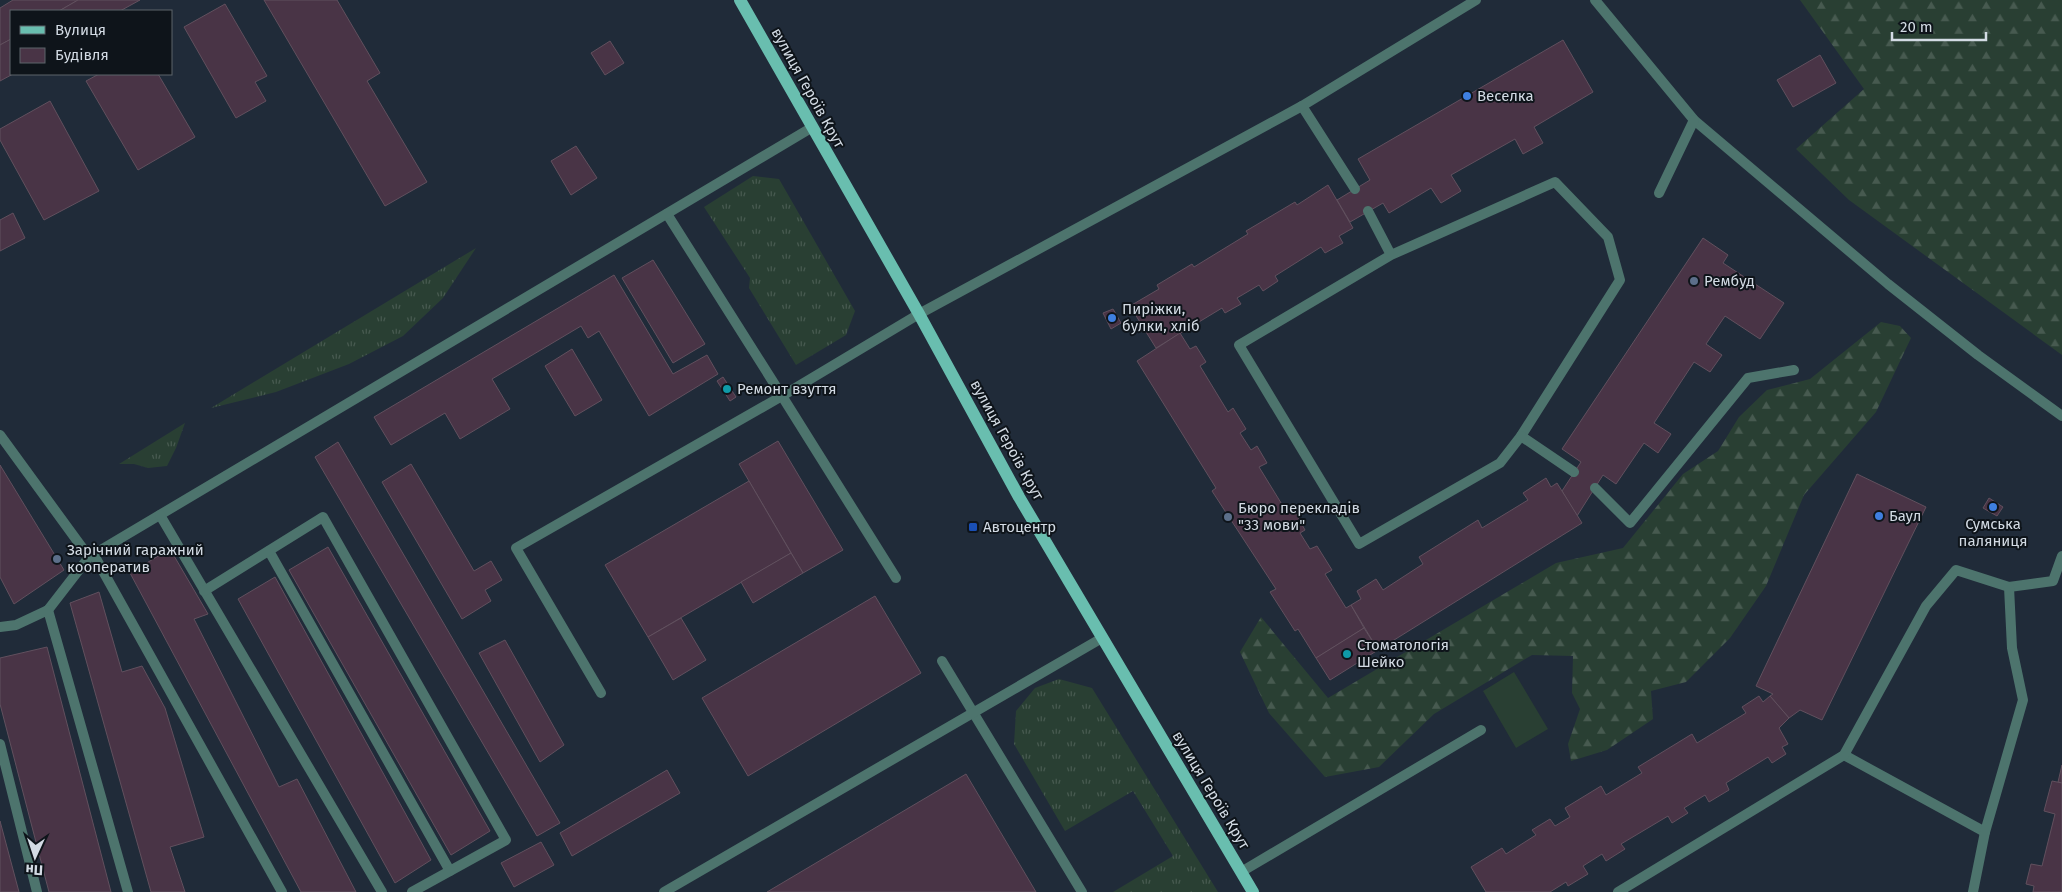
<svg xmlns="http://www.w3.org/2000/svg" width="2062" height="892" font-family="'Fira Sans',sans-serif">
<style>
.grass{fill:url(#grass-tufts)}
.forest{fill:url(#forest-firs)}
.pitch{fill:#293f33}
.building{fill:#493446;stroke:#61505e}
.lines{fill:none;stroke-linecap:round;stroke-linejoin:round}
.service{stroke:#4d746d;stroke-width:10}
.primary{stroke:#69beaf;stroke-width:12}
.shop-dot{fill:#3f7fe0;stroke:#0e141a;stroke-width:2}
.service-dot{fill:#5c6f8a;stroke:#0e141a;stroke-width:2}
.culture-dot{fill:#0f9aa8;stroke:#0e141a;stroke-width:2}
.transit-dot{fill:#1a4fb4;stroke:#0e141a;stroke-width:2}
.labels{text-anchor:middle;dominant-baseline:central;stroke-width:4;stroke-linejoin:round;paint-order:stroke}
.street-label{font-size:15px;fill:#d3dbe4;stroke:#0e141a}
.poi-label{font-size:15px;fill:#d3dbe4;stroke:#0e141a;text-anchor:start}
</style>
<defs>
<pattern id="grass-tufts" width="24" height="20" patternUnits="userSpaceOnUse" patternTransform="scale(1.25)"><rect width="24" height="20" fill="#293f33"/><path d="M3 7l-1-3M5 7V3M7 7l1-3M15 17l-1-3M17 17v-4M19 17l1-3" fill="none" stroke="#475a50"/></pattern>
<pattern id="forest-firs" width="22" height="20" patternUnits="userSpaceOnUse" patternTransform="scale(1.25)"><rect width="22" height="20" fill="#293f33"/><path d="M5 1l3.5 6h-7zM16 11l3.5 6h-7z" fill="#475a50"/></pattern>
</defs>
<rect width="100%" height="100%" fill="#202b39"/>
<!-- grass -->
<g class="grass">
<polygon points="753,176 779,179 855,311 846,335 796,365 749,288 750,278 704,207"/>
<polygon points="476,248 443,298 403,336 349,364 276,392 211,408"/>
<polygon points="185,423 176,448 167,466 148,468 134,464 119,464"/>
<polygon points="1059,679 1092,688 1218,892 1113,892 1173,856 1133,791 1065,831 1014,744 1016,711 1035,688"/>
</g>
<!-- forest -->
<g class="forest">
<polygon points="1800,0 2062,0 2062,355 1849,200 1796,149 1864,89"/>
<polygon points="1881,322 1900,326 1911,338 1876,412 1804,495 1766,586 1730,638 1686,682 1651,691 1653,719 1607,750 1571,761 1568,744 1580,709 1572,693 1573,656 1532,655 1434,714 1379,767 1325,777 1269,713 1240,652 1261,617 1328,698 1556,563 1623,548 1683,474 1718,451 1739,417 1767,390 1810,379"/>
</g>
<!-- pitch -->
<polygon class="pitch" points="1514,672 1548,729 1516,748 1483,691"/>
<!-- building -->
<g class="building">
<polygon points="13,0 78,0 59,11 11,11 11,39 0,45 0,8"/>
<polygon points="78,0 140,0 120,11 59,11"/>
<polygon points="264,0 337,0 380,73 367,81 427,182 385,206"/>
<polygon points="225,4 267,76 255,82 266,101 236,118 184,27"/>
<polygon points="11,39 11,74 13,74 0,81 0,45"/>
<polygon points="1563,40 1593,92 1534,127 1543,143 1523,154 1515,139 1451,175 1461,191 1441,203 1431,188 1389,213 1383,203 1350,222 1337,200 1370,180 1358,159"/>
<polygon points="610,41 624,63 605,75 591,53"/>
<polygon points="1820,55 1836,83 1793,107 1777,80"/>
<polygon points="99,74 158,74 195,137 138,170 86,81"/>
<polygon points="50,101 99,191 44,220 0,140 0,129"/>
<polygon points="576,146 597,178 571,195 551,161"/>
<polygon points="1328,185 1353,228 1339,236 1343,243 1325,253 1321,247 1275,276 1278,281 1263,291 1259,285 1237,298 1241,304 1225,313 1222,308 1156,348 1130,306 1159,289 1157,285 1192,264 1194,267 1248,234 1246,231 1295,202 1297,205"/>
<polygon points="13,213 25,238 0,251 0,220"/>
<polygon points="1703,238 1728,255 1723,263 1784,303 1760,339 1725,316 1706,344 1722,355 1710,372 1694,362 1654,423 1671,434 1658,453 1644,443 1616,484 1603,475 1577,516 1562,491 1581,462 1562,449"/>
<polygon points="653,260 705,344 673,363 622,278"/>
<polygon points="614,275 673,374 707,355 718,374 649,416 599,331 588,338 581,326 492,379 510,409 460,439 445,413 391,445 374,417"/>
<polygon points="1113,309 1121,323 1111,329 1103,313"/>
<polygon points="1180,333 1190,349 1196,346 1206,362 1200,366 1228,412 1233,408 1246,429 1240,433 1251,450 1257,446 1267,463 1259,467 1286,511 1292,507 1305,530 1300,533 1310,549 1317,546 1332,570 1325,574 1346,608 1351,605 1364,628 1316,658 1298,629 1295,631 1270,592 1276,589 1212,491 1216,488 1137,361"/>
<polygon points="572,349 602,400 575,416 545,366"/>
<polygon points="723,377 736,397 730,401 717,381"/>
<polygon points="778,441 843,550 803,573 739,464"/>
<polygon points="338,442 560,823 537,836 315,457"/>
<polygon points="411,464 474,571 491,561 502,580 485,590 491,601 462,619 382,482"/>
<polygon points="0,465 64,570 14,604 0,577"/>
<polygon points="1857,474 1926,507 1822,720 1800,710 1789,718 1770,696 1773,694 1756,686"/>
<polygon points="1546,478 1551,487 1557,483 1582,523 1378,650 1351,605 1361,599 1357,591 1376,579 1383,590 1423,564 1419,557 1478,520 1482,528 1528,500 1523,493"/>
<polygon points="749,481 791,553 648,637 605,565"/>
<polygon points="1989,498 2003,507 1997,516 1983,508"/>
<polygon points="328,547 490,831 451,855 289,570"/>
<polygon points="170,549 208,614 194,619 279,787 297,779 356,892 301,892 130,573"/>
<polygon points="791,553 803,573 753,603 741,582"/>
<polygon points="275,577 431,860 395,883 238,599"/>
<polygon points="99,592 122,672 142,666 165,708 204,837 170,847 185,892 151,892 70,603"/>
<polygon points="875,596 921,673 748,776 702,698"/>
<polygon points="681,618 706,660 673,680 648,637"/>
<polygon points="1364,628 1378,650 1330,680 1316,658"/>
<polygon points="505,640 564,745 540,762 479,653"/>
<polygon points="47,647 111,892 49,892 0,704 0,658"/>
<polygon points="1759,696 1763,702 1770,696 1789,718 1779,728 1788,744 1782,747 1786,754 1772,763 1768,757 1726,783 1729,790 1709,802 1705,795 1684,808 1688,813 1672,823 1668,816 1621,844 1625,849 1606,861 1602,854 1583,866 1588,874 1568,886 1566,882 1550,892 1486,892 1471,867 1502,848 1506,854 1536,835 1532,830 1550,819 1555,826 1570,817 1565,808 1601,786 1606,795 1642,773 1638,767 1692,734 1697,743 1746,713 1742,707"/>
<polygon points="2062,765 2062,783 2058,782"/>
<polygon points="667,770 680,793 572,856 560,833"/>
<polygon points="966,774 1036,892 767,892"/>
<polygon points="2052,781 2062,783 2062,892 2033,892 2034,886 2026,884 2031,864 2042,866 2055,814 2044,811"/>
<polygon points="0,821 19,892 0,892"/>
<polygon points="541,842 554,865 514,887 501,863"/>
</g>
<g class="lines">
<!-- service -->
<g class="service">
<polyline points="1595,0 1694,120 1888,284 1978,355 2062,416"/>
<polyline points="1302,106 1355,189"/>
<polyline points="1659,193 1694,120"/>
<polyline points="1368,211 1391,255 1555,182 1608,237 1620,280 1521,436 1500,463 1359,544 1239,345 1391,255"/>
<polyline points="667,214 782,396 919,314 1302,106 1476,0"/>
<polyline points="0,435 89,557 811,128"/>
<polyline points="1521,436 1574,472"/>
<polyline points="1595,488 1630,523 1748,378 1794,370"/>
<polyline points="160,515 382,892"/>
<polyline points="269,551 450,871"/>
<polyline points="94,555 282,892"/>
<polyline points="2009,587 2053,581 2062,556"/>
<polyline points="204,591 323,517 506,840 412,892"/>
<polyline points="48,610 89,557"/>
<polyline points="0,627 16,625 48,610 128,892"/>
<polyline points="942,661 1082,892"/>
<polyline points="601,693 516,548 782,396 896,578"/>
<polyline points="0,744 37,892"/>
<polyline points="1844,755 1985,832"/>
<polyline points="1241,872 1481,730"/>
<polyline points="664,892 1102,638"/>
<polyline points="1618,892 1844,755 1926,606 1956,570 2009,587 2012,648 2023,700 1985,832 1973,892"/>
</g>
<!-- primary -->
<polyline class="primary" points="740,0 919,314 1019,497 1253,892"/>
</g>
<!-- markers -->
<g class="shop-dot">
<circle cx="1467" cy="96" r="5"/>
<circle cx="1112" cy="318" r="5"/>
<circle cx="1993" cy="507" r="5"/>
<circle cx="1879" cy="516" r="5"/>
</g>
<g class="service-dot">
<circle cx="1694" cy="281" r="5"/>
<circle cx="1228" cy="517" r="5"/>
<circle cx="57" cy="559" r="5"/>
</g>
<g class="culture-dot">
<circle cx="727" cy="389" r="5"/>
<circle cx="1347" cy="654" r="5"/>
</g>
<rect class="transit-dot" x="968" y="522" width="10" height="10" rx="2.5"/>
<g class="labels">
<!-- street labels -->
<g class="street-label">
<text transform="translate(808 88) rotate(61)">вулиця Героїв Крут</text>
<text transform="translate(1007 440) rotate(61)">вулиця Героїв Крут</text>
<text transform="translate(1211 790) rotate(59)">вулиця Героїв Крут</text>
</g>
<!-- poi labels -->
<g class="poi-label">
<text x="1477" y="96">Веселка</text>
<text x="1704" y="281">Рембуд</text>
<text x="1122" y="309">Пиріжки,<tspan x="1122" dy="17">булки, хліб</tspan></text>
<text x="737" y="389">Ремонт взуття</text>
<text x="1238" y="508">Бюро перекладів<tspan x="1238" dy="17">"33 мови"</tspan></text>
<text x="1889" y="516">Баул</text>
<text x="1993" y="524" text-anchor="middle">Сумська<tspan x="1993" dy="17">паляниця</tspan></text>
<text x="983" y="527">Автоцентр</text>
<text x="67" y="550">Зарічний гаражний<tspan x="67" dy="17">кооператив</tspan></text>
<text x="1357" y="645">Стоматологія<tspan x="1357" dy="17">Шейко</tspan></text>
</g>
</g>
<!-- legend -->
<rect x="10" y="10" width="162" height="65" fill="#0e141a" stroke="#5d646b"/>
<rect x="20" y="26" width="25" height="8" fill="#69beaf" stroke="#5d646b"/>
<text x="55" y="35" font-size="15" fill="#d3dbe4">Вулиця</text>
<rect x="20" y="48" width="25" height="15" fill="#493446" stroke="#5d646b"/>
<text x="55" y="60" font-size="15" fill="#d3dbe4">Будівля</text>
<!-- north arrow -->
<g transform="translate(35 857) rotate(183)" stroke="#0e141a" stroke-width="4" paint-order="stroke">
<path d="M0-4L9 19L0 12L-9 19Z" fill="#d3dbe4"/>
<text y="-8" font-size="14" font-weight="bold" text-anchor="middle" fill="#d3dbe4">Пн</text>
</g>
<!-- scale -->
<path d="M1892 32v8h94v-8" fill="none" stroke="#d3dbe4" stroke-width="2.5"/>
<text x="1900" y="32" font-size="15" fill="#d3dbe4" stroke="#0e141a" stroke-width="4" paint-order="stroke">20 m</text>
</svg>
